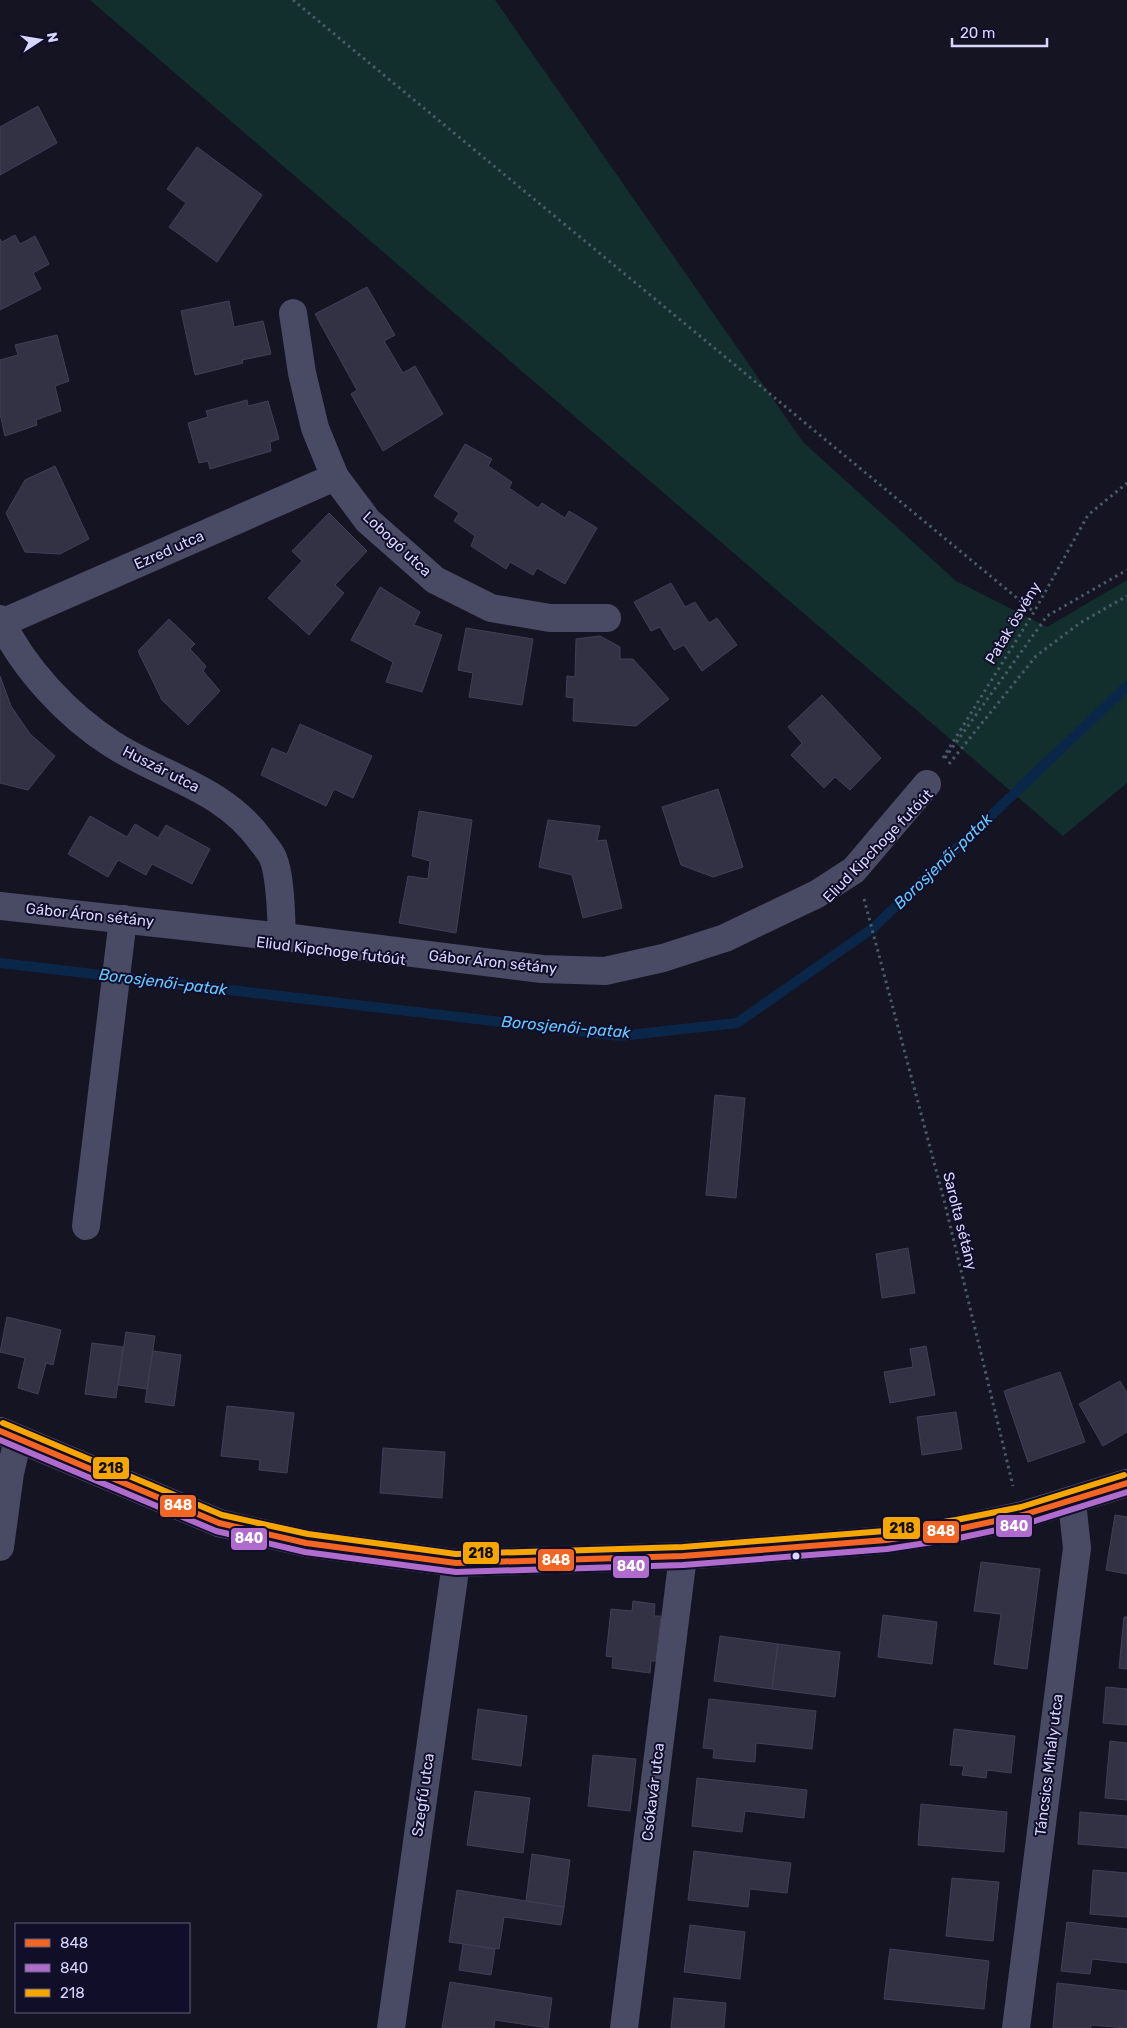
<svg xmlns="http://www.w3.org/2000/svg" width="1127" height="2028" font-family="Rubik,sans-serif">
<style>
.green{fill:#122f2d}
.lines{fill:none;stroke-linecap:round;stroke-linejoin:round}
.stream{stroke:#0a2749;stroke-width:10}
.building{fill:#333245;stroke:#413f57}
.path{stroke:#495b69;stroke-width:3;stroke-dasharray:2.5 4;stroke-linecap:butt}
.minor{stroke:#494a64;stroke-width:28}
.major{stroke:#514b69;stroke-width:28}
.bus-1-casing{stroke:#100e29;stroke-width:10}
.bus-2-casing{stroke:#100e29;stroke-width:10}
.bus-3-casing{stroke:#100e29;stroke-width:10}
.bus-1{stroke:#f26522;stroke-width:6}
.bus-2{stroke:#b06ccc;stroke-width:6}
.bus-3{stroke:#f7a600;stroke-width:6}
.bus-dot{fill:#d7d6ff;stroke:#100e29;stroke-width:2}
.labels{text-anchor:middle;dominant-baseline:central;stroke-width:4;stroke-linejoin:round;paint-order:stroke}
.street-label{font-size:15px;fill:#d7d6ff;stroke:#100e29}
.water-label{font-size:16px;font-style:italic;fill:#64c7ff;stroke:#100e29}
.line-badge{stroke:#100e29;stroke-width:2}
.badge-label{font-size:14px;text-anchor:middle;font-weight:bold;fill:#fff}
.pale-badge-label{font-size:14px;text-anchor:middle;font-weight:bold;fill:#111}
</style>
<rect width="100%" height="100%" fill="#151423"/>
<!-- green -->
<polygon class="green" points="90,0 495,0 803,442 956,581 1047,627 1127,580 1127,783 1063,836"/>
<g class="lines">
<!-- stream -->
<polyline class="stream" points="0,963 620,1036 737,1023 873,928 1127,686"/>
</g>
<!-- building -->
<g class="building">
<polygon points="38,106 57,143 0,175 0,127"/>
<polygon points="197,147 262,195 217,262 169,227 186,203 167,189"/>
<polygon points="15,235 20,244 35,236 49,264 33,273 41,289 0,310 0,239 2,242"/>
<polygon points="367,287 395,335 384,341 403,373 415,366 443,414 383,451 351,394 357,390 315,314"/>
<polygon points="229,301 234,327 263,321 271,354 242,360 243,363 195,375 181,311"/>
<polygon points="57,335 69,381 55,386 61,411 36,420 37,425 5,436 0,414 0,360 18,355 15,345"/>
<polygon points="247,400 248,406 268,401 279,439 270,442 271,451 210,469 208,461 199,463 188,423 208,417 206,411"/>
<polygon points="465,444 492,459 488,466 512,482 509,488 538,508 542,503 565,518 569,511 597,528 565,584 537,568 533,575 510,562 506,569 471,546 475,536 454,521 459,513 434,496"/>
<polygon points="55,466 89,539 60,554 25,552 6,513 25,480"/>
<polygon points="329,513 367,551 335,585 344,593 309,635 268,598 302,561 292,551"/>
<polygon points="671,583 685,607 695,602 709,623 717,618 737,645 702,671 684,645 674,650 660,627 651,631 634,602"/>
<polygon points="380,587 420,612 414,625 442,635 422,692 386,682 393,662 351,640"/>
<polygon points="169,619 195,644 190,649 206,666 203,671 220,691 188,725 162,700 138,651"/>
<polygon points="466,628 533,639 522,705 469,697 473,673 458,670"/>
<polygon points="600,636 620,647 620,659 633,659 669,699 636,726 573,721 574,698 566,697 567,676 575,677 576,639"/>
<polygon points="0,676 11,706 30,734 55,756 28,790 0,783"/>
<polygon points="822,695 881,758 850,790 835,777 824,788 791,755 802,743 788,727"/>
<polygon points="300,724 372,756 353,798 334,789 326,806 261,775 272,748 287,754"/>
<polygon points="718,789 743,867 713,877 681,865 662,807"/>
<polygon points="419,811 472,820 456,933 399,923 408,876 428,879 430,861 412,856"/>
<polygon points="90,816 127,837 135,824 158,838 166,825 210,849 192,884 152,864 146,875 118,860 108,877 68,854"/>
<polygon points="548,820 600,826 597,841 606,840 622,908 583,918 572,875 539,867"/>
<polygon points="715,1095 745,1098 736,1198 706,1195"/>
<polygon points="908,1248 915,1293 882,1298 876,1254"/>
<polygon points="7,1317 61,1330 53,1365 46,1363 38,1394 18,1388 25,1358 0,1352"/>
<polygon points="126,1332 155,1336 147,1389 118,1385"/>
<polygon points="92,1343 123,1347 116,1398 85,1394"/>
<polygon points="926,1346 935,1395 890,1403 884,1372 913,1367 910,1349"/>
<polygon points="153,1351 181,1355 174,1406 145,1402"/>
<polygon points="1060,1372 1085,1442 1028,1462 1004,1391"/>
<polygon points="1120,1381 1127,1393 1127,1432 1103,1446 1079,1404"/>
<polygon points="227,1406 294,1413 287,1473 259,1470 260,1460 221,1456"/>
<polygon points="956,1412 962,1449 922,1455 917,1417"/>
<polygon points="383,1448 445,1452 442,1498 380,1493"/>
<polygon points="1115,1515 1127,1517 1127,1574 1106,1570"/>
<polygon points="981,1562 1040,1569 1027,1669 994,1664 1001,1614 974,1611"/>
<polygon points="633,1601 655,1604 654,1616 661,1616 656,1661 651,1661 650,1673 612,1668 613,1657 606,1656 611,1609 632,1611"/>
<polygon points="883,1615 937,1622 932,1664 878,1657"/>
<polygon points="1124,1617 1127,1617 1127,1669 1119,1668"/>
<polygon points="720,1636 778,1644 772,1689 714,1681"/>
<polygon points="778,1644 840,1652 835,1697 772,1689"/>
<polygon points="1106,1687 1127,1689 1127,1725 1103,1723"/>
<polygon points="709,1699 816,1711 812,1749 756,1743 755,1762 713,1758 714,1749 703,1748"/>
<polygon points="478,1709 527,1716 521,1766 472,1759"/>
<polygon points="954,1729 1015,1736 1011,1773 987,1770 986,1778 962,1775 964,1766 950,1765"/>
<polygon points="1110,1741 1127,1743 1127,1800 1105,1798"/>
<polygon points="593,1755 636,1759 630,1811 588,1806"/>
<polygon points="697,1778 807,1790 804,1818 745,1811 742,1832 692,1826"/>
<polygon points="475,1791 530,1798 523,1853 467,1845"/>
<polygon points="921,1804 1007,1812 1004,1852 918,1845"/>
<polygon points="1080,1812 1127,1816 1127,1848 1078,1844"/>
<polygon points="694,1851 791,1863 787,1893 750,1889 748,1907 688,1900"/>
<polygon points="532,1854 570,1860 564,1907 526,1901"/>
<polygon points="1093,1870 1127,1873 1127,1917 1090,1914"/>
<polygon points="952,1878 999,1882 993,1941 946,1936"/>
<polygon points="457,1890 564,1907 561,1925 504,1917 499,1949 449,1942"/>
<polygon points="1067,1922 1127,1929 1127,1963 1092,1959 1090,1974 1061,1971"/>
<polygon points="690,1925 745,1932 740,1979 684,1972"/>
<polygon points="463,1944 495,1949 491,1975 459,1970"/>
<polygon points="890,1949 989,1961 984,2009 884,1999"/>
<polygon points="450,1982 552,1998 548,2028 495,2020 494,2028 442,2028"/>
<polygon points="1057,1983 1127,1991 1127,2028 1091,2025 1091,2028 1053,2028"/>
<polygon points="674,1998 726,2003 724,2028 671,2028"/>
</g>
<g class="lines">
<!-- path -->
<g class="path">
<polyline points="293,0 1034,612"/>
<polyline points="943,758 1034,612 1088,515 1127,483"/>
<polyline points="945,758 1047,616 1127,570"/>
<polyline points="949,764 1036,656 1080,623 1127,596"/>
<polyline points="864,899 944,1200 1013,1486"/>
</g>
<!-- minor -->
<g class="minor">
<polyline points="293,313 302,373 315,428 335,477 368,521 435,580 491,608 550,618 607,618"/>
<path d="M0 619C23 668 67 715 112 744 165 778 224 788 262 842 266 847 271 853 273 858 281 877 281 916 282 937"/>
<polyline points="2,623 335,477"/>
<polyline points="0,906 292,938 542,969 605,971 663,958 725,938 817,894 854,870 927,784"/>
<polyline points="86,1226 123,919"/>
<polyline points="0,1547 10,1473 18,1439"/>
<polyline points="391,2028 456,1563"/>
<polyline points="624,2028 683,1556"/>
<polyline points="1016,2028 1077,1548 1072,1502"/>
</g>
<!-- major -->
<polyline class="major" points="0,1431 219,1523 306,1543 456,1563 683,1556 886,1540 958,1529 1023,1515 1127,1483"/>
<defs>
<polyline id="bus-1" points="0,1431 219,1523 306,1543 456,1563 683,1556 886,1540 958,1529 1023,1515 1127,1483"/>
<polyline id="bus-2" points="0,1440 216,1531 305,1552 456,1572 683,1565 887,1549 959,1538 1025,1524 1127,1492"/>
<polyline id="bus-3" points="3,1423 222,1515 308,1534 456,1554 683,1547 885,1531 956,1520 1021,1507 1124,1475"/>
</defs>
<!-- bus-1 casing -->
<use href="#bus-1" class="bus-1-casing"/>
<!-- bus-2 casing -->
<use href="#bus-2" class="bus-2-casing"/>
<!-- bus-3 casing -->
<use href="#bus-3" class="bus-3-casing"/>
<!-- bus-1 -->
<use href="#bus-1" class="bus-1"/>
<!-- bus-2 -->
<use href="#bus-2" class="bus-2"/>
<!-- bus-3 -->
<use href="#bus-3" class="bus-3"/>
</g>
<!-- markers -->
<circle class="bus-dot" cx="796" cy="1556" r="4.5"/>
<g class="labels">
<!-- street labels -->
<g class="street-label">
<text transform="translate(397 544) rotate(43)">Lobogó utca</text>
<text transform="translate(169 550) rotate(-24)">Ezred utca</text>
<text transform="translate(1013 623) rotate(-59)">Patak ösvény</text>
<text transform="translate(161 769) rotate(27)">Huszár utca</text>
<text transform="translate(878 846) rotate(-46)">Eliud Kipchoge futóút</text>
<text transform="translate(90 915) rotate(6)">Gábor Áron sétány</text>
<text transform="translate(331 951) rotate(7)">Eliud Kipchoge futóút</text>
<text transform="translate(493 962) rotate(6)">Gábor Áron sétány</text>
<text transform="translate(960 1221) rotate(76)">Sarolta sétány</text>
<text transform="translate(1049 1765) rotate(-83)">Táncsics Mihály utca</text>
<text transform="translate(653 1792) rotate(-83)">Csókavár utca</text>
<text transform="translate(423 1795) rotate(-82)">Szegfű utca</text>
</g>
<!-- water labels -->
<g class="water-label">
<text transform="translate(943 861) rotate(-44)">Borosjenői-patak</text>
<text transform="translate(163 982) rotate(7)">Borosjenői-patak</text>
<text transform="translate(566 1027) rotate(5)">Borosjenői-patak</text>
</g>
</g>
<g class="line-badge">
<rect x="92" y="1456" width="38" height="24" rx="5" fill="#f7a600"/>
<rect x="159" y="1494" width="38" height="24" rx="5" fill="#f26522"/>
<rect x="995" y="1514" width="38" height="24" rx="5" fill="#b06ccc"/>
<rect x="882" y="1516" width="39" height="24" rx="5" fill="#f7a600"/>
<rect x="922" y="1520" width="38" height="24" rx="5" fill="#f26522"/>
<rect x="230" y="1527" width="38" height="24" rx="5" fill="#b06ccc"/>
<rect x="462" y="1541" width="38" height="24" rx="5" fill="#f7a600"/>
<rect x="537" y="1548" width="38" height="24" rx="5" fill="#f26522"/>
<rect x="612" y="1555" width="38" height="24" rx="5" fill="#b06ccc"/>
</g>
<g class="badge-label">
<text x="178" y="1510">848</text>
<text x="1014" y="1531">840</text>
<text x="941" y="1536">848</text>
<text x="249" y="1543">840</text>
<text x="556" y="1565">848</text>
<text x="631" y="1571">840</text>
</g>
<g class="pale-badge-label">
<text x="111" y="1473">218</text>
<text x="902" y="1533">218</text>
<text x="481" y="1558">218</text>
</g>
<!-- legend -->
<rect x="15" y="1923" width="175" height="90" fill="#100e29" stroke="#605e7f"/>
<rect x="25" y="1939" width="25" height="8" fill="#f26522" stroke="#605e7f"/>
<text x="60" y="1948" font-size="15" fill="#d7d6ff">848</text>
<rect x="25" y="1964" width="25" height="8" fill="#b06ccc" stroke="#605e7f"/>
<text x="60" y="1973" font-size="15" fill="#d7d6ff">840</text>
<rect x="25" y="1989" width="25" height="8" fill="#f7a600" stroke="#605e7f"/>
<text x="60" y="1998" font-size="15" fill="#d7d6ff">218</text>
<!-- north arrow -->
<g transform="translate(40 40) rotate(78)" stroke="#100e29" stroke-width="4" paint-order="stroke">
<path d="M0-4L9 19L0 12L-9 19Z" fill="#d7d6ff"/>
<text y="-8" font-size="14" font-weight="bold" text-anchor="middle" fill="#d7d6ff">N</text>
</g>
<!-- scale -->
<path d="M952 38v8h95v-8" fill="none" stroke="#d7d6ff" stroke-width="2.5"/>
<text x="960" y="38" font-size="15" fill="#d7d6ff" stroke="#100e29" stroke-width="4" paint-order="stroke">20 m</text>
</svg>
